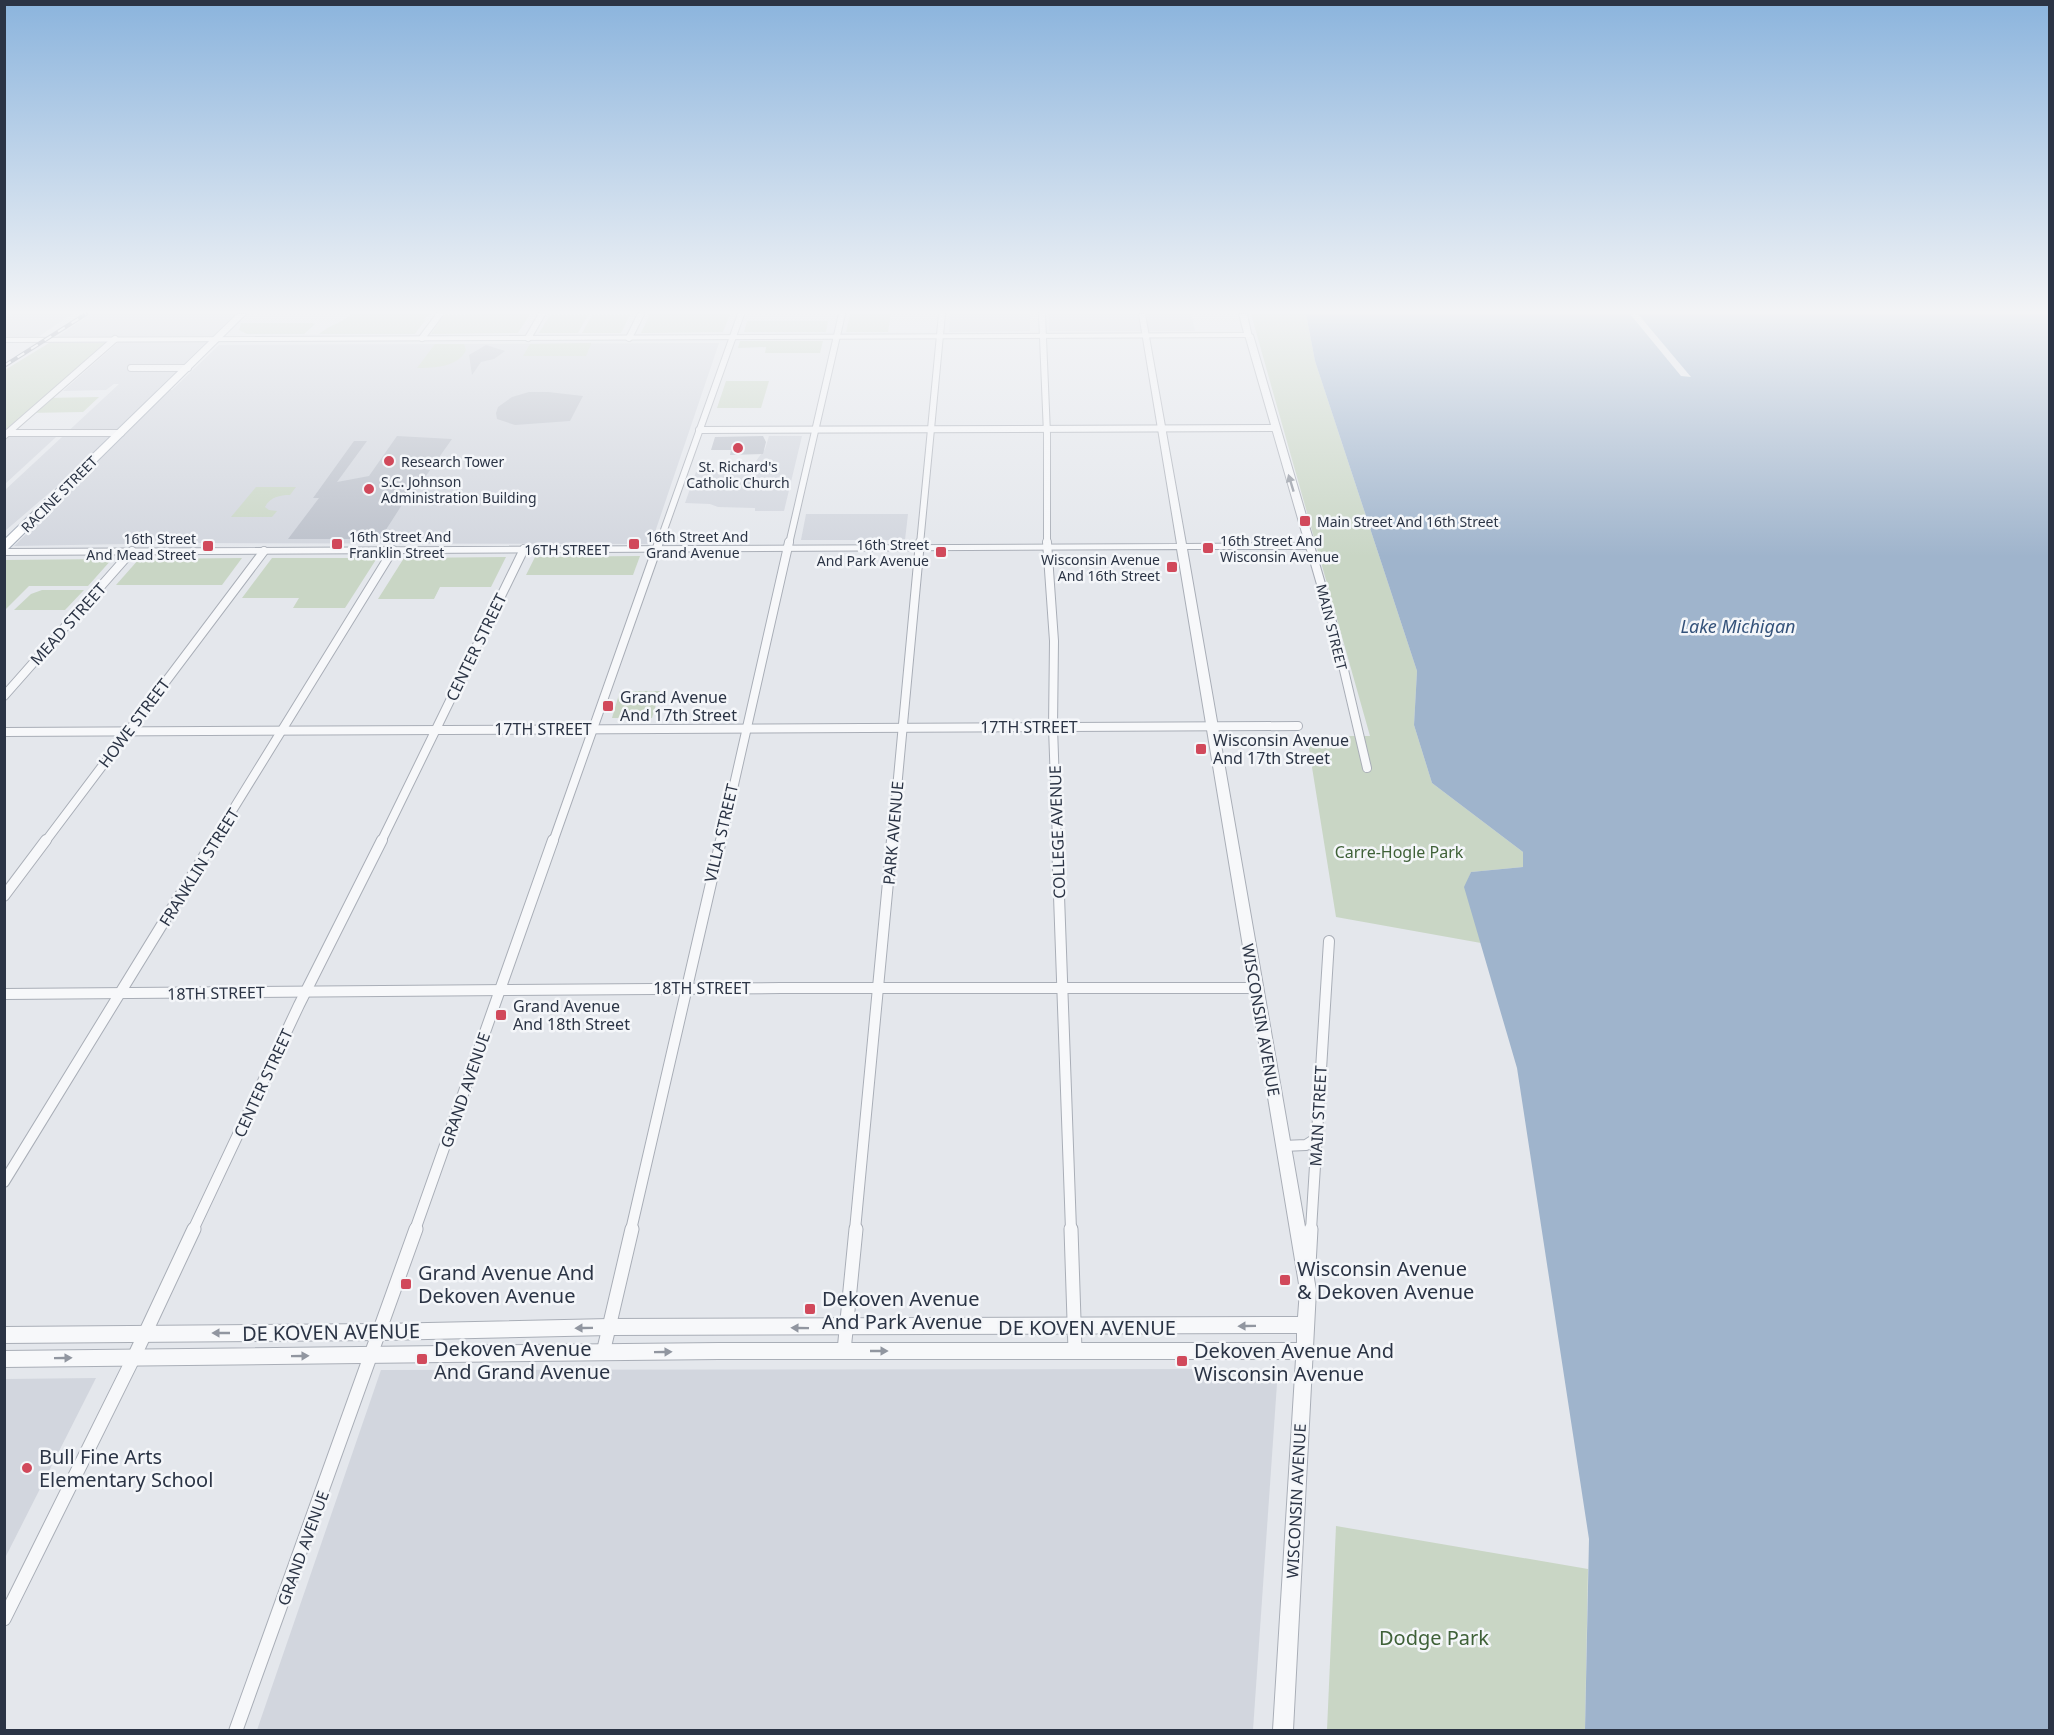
<svg xmlns="http://www.w3.org/2000/svg" width="2054" height="1735" font-family="'Noto Sans',sans-serif">
<style>
.built{fill:#d2d6de}
.green{fill:#c9d6c5}
.water{fill:#9fb4cc}
.pier{fill:#e4e7ec}
.building{fill:#bbc0ca}
.lines{fill:none;stroke-linecap:round;stroke-linejoin:round}
.minor-far3-casing{stroke:#a9aeb7;stroke-width:8}
.minor-far2-casing{stroke:#a9aeb7;stroke-width:10}
.minor-far1-casing{stroke:#a9aeb7;stroke-width:12}
.minor-casing{stroke:#a9aeb7;stroke-width:15}
.tertiary-casing{stroke:#a9aeb7;stroke-width:2}
.secondary-casing{stroke:#a9aeb7;stroke-width:2}
.primary-casing{stroke:#a3abb8;stroke-width:2}
.minor-far3{stroke:#f7f8fa;stroke-width:6}
.minor-far2{stroke:#f7f8fa;stroke-width:8}
.minor-far1{stroke:#f7f8fa;stroke-width:10}
.minor{stroke:#f7f8fa;stroke-width:13}
.tertiary{fill:#f7f8fa;fill-rule:evenodd}
.secondary{fill:#fff;fill-rule:evenodd}
.primary{fill:#fff;fill-rule:evenodd}
.rail-casing{stroke:#7d8696;stroke-width:4}
.rail{stroke:#f4f6f9;stroke-width:2;stroke-dasharray:8;stroke-linecap:butt}
.oneway{fill:#9196a0}
.poi-dot{fill:#d1495b;stroke:#f4f6f9;stroke-width:2}
.labels{text-anchor:middle;dominant-baseline:central;stroke-width:5;stroke-linejoin:round;paint-order:stroke}
.far-poi-label{font-size:14px;fill:#2b3445;stroke:#f4f6f9;text-anchor:start}
.far-street-label{font-size:14px;fill:#2b3445;stroke:#f4f6f9}
.street-label{font-size:16px;fill:#2b3445;stroke:#f4f6f9}
.poi-label{font-size:16px;fill:#2b3445;stroke:#f4f6f9;text-anchor:start}
.park-label{font-size:16px;fill:#3f6138;stroke:#f4f6f9}
.water-label{font-size:18px;font-style:italic;fill:#34527a;stroke:#f4f6f9}
.near-poi-label{font-size:20px;fill:#2b3445;stroke:#f4f6f9;text-anchor:start}
.near-street-label{font-size:20px;fill:#2b3445;stroke:#f4f6f9}
.near-park-label{font-size:20px;fill:#3f6138;stroke:#f4f6f9}
</style>
<rect width="100%" height="100%" fill="#e4e7ec"/>
<!-- built -->
<g class="built">
<polygon points="12,314 72,314 38,337 5,337 5,317"/>
<polygon points="91,314 235,314 157,390 172,390 219,345 719,343 651,544 185,543 14,546 84,477 69,476 5,531 5,490 119,384 114,384 106,390 63,391 124,337 57,337"/>
<polygon points="950,314 1030,314 1030,331 949,332"/>
<polygon points="1049,314 1191,314 1195,331 1049,331"/>
<polygon points="769,436 802,436 784,511 755,511 755,508 718,507 710,504 685,503 696,472 740,472 741,469 750,469 765,449"/>
<polygon points="5,437 56,437 5,484"/>
<polygon points="806,514 908,514 905,540 801,540"/>
<polygon points="1278,1369 1253,1730 257,1730 381,1370"/>
<polygon points="96,1378 5,1558 5,1379"/>
</g>
<!-- green -->
<g class="green">
<path d="M352 314H431L421 321 426 319 415 334H319C330 325 341 323 352 314Z"/>
<polygon points="530,314 518,333 431,334 444,315"/>
<polygon points="650,314 730,314 723,332 641,333"/>
<polygon points="850,314 891,314 888,332 846,332"/>
<polygon points="1251,314 1306,314 1315,361 1417,671 1414,725 1432,783 1523,852 1523,867 1471,872 1465,887 1481,943 1336,917 1307,736 1370,736"/>
<polygon points="550,315 588,315 578,333 539,333"/>
<polygon points="592,315 630,315 621,333 582,333"/>
<polygon points="747,321 828,321 826,332 744,332"/>
<polygon points="241,323 312,323 315,324 304,334 247,334 239,330"/>
<polygon points="740,341 823,341 820,353 765,353 766,347 738,348"/>
<polygon points="49,343 105,343 44,398 99,397 83,412 25,413 5,430 5,370"/>
<path d="M435 344H464L466 350C458 367 434 368 417 368Z"/>
<polygon points="530,344 591,343 591,344 586,356 523,356"/>
<polygon points="726,381 769,381 761,408 717,408"/>
<path d="M256 487H296L290 495C280 495 270 497 265 507L269 510 277 511 272 517H231Z"/>
<polygon points="640,556 633,575 526,575 535,557"/>
<polygon points="506,557 491,587 440,587 434,599 378,599 404,558"/>
<polygon points="242,558 222,585 116,585 139,559"/>
<polygon points="272,558 377,558 345,608 293,608 299,598 242,598"/>
<polygon points="112,559 88,586 29,586 5,610 5,560"/>
<polygon points="42,590 84,590 65,610 14,610 31,594"/>
<polygon points="620,691 660,691 652,718 612,718"/>
<polygon points="1336,1526 1588,1569 1585,1730 1327,1730"/>
</g>
<!-- water -->
<polygon class="water" points="1306,314 2049,314 2049,1730 1585,1730 1589,1539 1517,1068 1464,887 1471,872 1523,867 1523,852 1432,783 1414,725 1417,671 1315,361"/>
<!-- pier -->
<polygon class="pier" points="1630,314 1638,314 1691,377 1681,376"/>
<!-- building -->
<g class="building">
<polygon points="486,345 505,351 494,359 481,362 472,375 469,355"/>
<polygon points="548,392 583,396 570,421 515,425 497,419 496,413 498,407 512,397 529,392"/>
<polygon points="397,436 452,439 411,497 407,497 380,539 288,539 319,498 313,498 354,441 367,441 337,482 369,476"/>
<polygon points="763,436 766,442 763,454 730,455 731,450 711,450 715,437"/>
</g>
<g class="lines">
<defs>
<g id="minor-far3">
<polyline points="1042,314 1047,434 1047,544"/>
<polyline points="422,338 440,314"/>
<polyline points="528,338 542,314"/>
<polyline points="629,338 641,314"/>
<polyline points="131,368 188,368"/>
<polyline points="699,430 1275,428"/>
<polyline points="6,433 121,433"/>
<polyline points="4,436 115,339"/>
<polyline points="659,544 741,314"/>
<polyline points="789,544 842,314"/>
<polyline points="920,544 942,314"/>
</g>
<g id="minor-far2">
<polyline points="1047,542 1054,641 1053,727 1057,842"/>
<polyline points="1310,546 1336,636 1367,768"/>
<polyline points="4,696 132,551"/>
<polyline points="4,732 1298,726"/>
<polyline points="45,842 264,551"/>
<polyline points="213,842 393,550"/>
<polyline points="381,842 524,549"/>
<polyline points="553,842 659,542"/>
<polyline points="721,842 789,542"/>
<polyline points="892,842 920,542"/>
</g>
<g id="minor-far1">
<polyline points="1057,840 1071,1230"/>
<polyline points="4,896 46,840"/>
<polyline points="4,994 781,988 1256,988"/>
<polyline points="1283,1146 1306,1145 1317,1138"/>
<polyline points="4,1182 214,840"/>
<polyline points="193,1230 299,1005 382,840"/>
<polyline points="415,1230 553,840"/>
<polyline points="631,1230 721,840"/>
<polyline points="855,1230 892,840"/>
<polyline points="1311,1230 1329,941"/>
</g>
<g id="minor">
<polyline points="1071,1229 1075,1350"/>
<polyline points="1309,1265 1311,1229"/>
<polyline points="844,1351 856,1229"/>
<polyline points="603,1353 632,1229"/>
<polyline points="4,1619 134,1357 194,1229"/>
<polyline points="236,1730 416,1229"/>
</g>
<polygon id="tertiary" points="1139,314 1145,314 1186,544 1305,543 1245,335 1249,333 1253,335 1315,546 1310,549 1187,549 1316,1290 1293,1730 1273,1730 1296,1359 719,1359 4,1367 4,1351 719,1343 1297,1343 1297,1333 609,1335 381,1340 4,1343 4,1327 381,1324 609,1319 1298,1317 1300,1290 1177,549 4,555 4,549 1177,544"/>
<polygon id="secondary" points="1239,314 1247,314 1252,337 4,342 4,338 1244,333"/>
<polygon id="primary" points="237,314 246,314 8,549 4,550 4,540"/>
</defs>
<!-- minor-far3 casing -->
<use href="#minor-far3" class="minor-far3-casing"/>
<!-- minor-far2 casing -->
<use href="#minor-far2" class="minor-far2-casing"/>
<!-- minor-far1 casing -->
<use href="#minor-far1" class="minor-far1-casing"/>
<!-- minor casing -->
<use href="#minor" class="minor-casing"/>
<!-- tertiary casing -->
<use href="#tertiary" class="tertiary-casing"/>
<!-- secondary casing -->
<use href="#secondary" class="secondary-casing"/>
<!-- primary casing -->
<use href="#primary" class="primary-casing"/>
<!-- minor-far3 -->
<use href="#minor-far3" class="minor-far3"/>
<!-- minor-far2 -->
<use href="#minor-far2" class="minor-far2"/>
<!-- minor-far1 -->
<use href="#minor-far1" class="minor-far1"/>
<!-- minor -->
<use href="#minor" class="minor"/>
<!-- tertiary -->
<use href="#tertiary" class="tertiary"/>
<!-- secondary -->
<use href="#secondary" class="secondary"/>
<!-- primary -->
<use href="#primary" class="primary"/>
<defs>
<polyline id="rail" points="4,366 86,314"/>
</defs>
<!-- rail casing -->
<use href="#rail" class="rail-casing"/>
<!-- rail -->
<use href="#rail" class="rail"/>
</g>
<!-- one-way arrows -->
<defs><path id="oneway-solid" d="M-6-.8H1V-3.2L6.5 0L1 3.2V.8H-6Z" transform="scale(1.5)"/></defs>
<g class="oneway">
<use href="#oneway-solid" transform="translate(1291 483) rotate(-107)"/>
<use href="#oneway-solid" transform="translate(1247 1326) rotate(179)"/>
<use href="#oneway-solid" transform="translate(584 1328) rotate(179)"/>
<use href="#oneway-solid" transform="translate(800 1328) rotate(-179)"/>
<use href="#oneway-solid" transform="translate(221 1333) rotate(180)"/>
<use href="#oneway-solid" transform="translate(879 1351)"/>
<use href="#oneway-solid" transform="translate(663 1352) rotate(-1)"/>
<use href="#oneway-solid" transform="translate(300 1356) rotate(-1)"/>
<use href="#oneway-solid" transform="translate(63 1358) rotate(-1)"/>
</g>
<!-- sky -->
<linearGradient id="sky" x2="0" y2="1"><stop stop-color="#8bb4dd"/><stop offset="0.56" stop-color="#f3f4f6"/><stop offset="1" stop-color="#f3f4f6" stop-opacity="0"/></linearGradient>
<rect width="2054" height="557" fill="url(#sky)"/>
<!-- markers -->
<g class="poi-dot">
<circle cx="738" cy="448" r="6"/>
<circle cx="389" cy="461" r="6"/>
<circle cx="369" cy="489" r="6"/>
<rect x="1299" y="515" width="12" height="12" rx="3"/>
<rect x="331" y="538" width="12" height="12" rx="3"/>
<rect x="628" y="538" width="12" height="12" rx="3"/>
<rect x="202" y="540" width="12" height="12" rx="3"/>
<rect x="1202" y="542" width="12" height="12" rx="3"/>
<rect x="935" y="546" width="12" height="12" rx="3"/>
<rect x="1166" y="561" width="12" height="12" rx="3"/>
<rect x="602" y="700" width="12" height="12" rx="3"/>
<rect x="1195" y="743" width="12" height="12" rx="3"/>
<rect x="495" y="1009" width="12" height="12" rx="3"/>
<rect x="1279" y="1274" width="12" height="12" rx="3"/>
<rect x="400" y="1278" width="12" height="12" rx="3"/>
<rect x="804" y="1303" width="12" height="12" rx="3"/>
<rect x="416" y="1353" width="12" height="12" rx="3"/>
<rect x="1176" y="1355" width="12" height="12" rx="3"/>
<circle cx="27" cy="1468" r="6"/>
</g>
<g class="labels">
<!-- far-poi labels -->
<g class="far-poi-label">
<text x="401" y="461">Research Tower</text>
<text x="738" y="466" text-anchor="middle">St. Richard's<tspan x="738" dy="16">Catholic Church</tspan></text>
<text x="381" y="481">S.C. Johnson<tspan x="381" dy="16">Administration Building</tspan></text>
<text x="1317" y="521">Main Street And 16th Street</text>
<text x="349" y="536">16th Street And<tspan x="349" dy="16">Franklin Street</tspan></text>
<text x="646" y="536">16th Street And<tspan x="646" dy="16">Grand Avenue</tspan></text>
<text x="196" y="538" text-anchor="end">16th Street<tspan x="196" dy="16">And Mead Street</tspan></text>
<text x="1220" y="540">16th Street And<tspan x="1220" dy="16">Wisconsin Avenue</tspan></text>
<text x="929" y="544" text-anchor="end">16th Street<tspan x="929" dy="16">And Park Avenue</tspan></text>
<text x="1160" y="559" text-anchor="end">Wisconsin Avenue<tspan x="1160" dy="16">And 16th Street</tspan></text>
</g>
<!-- far-street labels -->
<g class="far-street-label">
<text transform="translate(59 494) rotate(-45)">RACINE STREET</text>
<text x="567" y="549">16TH STREET</text>
<text transform="translate(1332 627) rotate(76)">MAIN STREET</text>
</g>
<!-- street labels -->
<g class="street-label">
<text transform="translate(68 624) rotate(-48)">MEAD STREET</text>
<text transform="translate(476 647) rotate(-64)">CENTER STREET</text>
<text transform="translate(134 723) rotate(-53)">HOWE STREET</text>
<text x="1029" y="727">17TH STREET</text>
<text x="543" y="729">17TH STREET</text>
<text transform="translate(1057 832) rotate(-92)">COLLEGE AVENUE</text>
<text transform="translate(721 833) rotate(-77)">VILLA STREET</text>
<text transform="translate(893 833) rotate(-85)">PARK AVENUE</text>
<text transform="translate(199 867) rotate(-58)">FRANKLIN STREET</text>
<text x="702" y="988">18TH STREET</text>
<text transform="translate(216 993) rotate(-1)">18TH STREET</text>
<text transform="translate(1261 1020) rotate(80)">WISCONSIN AVENUE</text>
<text transform="translate(263 1083) rotate(-65)">CENTER STREET</text>
<text transform="translate(465 1090) rotate(-71)">GRAND AVENUE</text>
<text transform="translate(1318 1116) rotate(-87)">MAIN STREET</text>
<text transform="translate(1296 1501) rotate(-87)">WISCONSIN AVENUE</text>
<text transform="translate(303 1548) rotate(-70)">GRAND AVENUE</text>
</g>
<!-- poi labels -->
<g class="poi-label">
<text x="620" y="697">Grand Avenue<tspan x="620" dy="18">And 17th Street</tspan></text>
<text x="1213" y="740">Wisconsin Avenue<tspan x="1213" dy="18">And 17th Street</tspan></text>
<text x="513" y="1006">Grand Avenue<tspan x="513" dy="18">And 18th Street</tspan></text>
</g>
<!-- park labels -->
<g class="park-label">
<text x="1399" y="852">Carre-Hogle Park</text>
</g>
<!-- water labels -->
<g class="water-label">
<text x="1738" y="626">Lake Michigan</text>
</g>
<!-- near-poi labels -->
<g class="near-poi-label">
<text x="1297" y="1268">Wisconsin Avenue<tspan x="1297" dy="23">&amp; Dekoven Avenue</tspan></text>
<text x="418" y="1272">Grand Avenue And<tspan x="418" dy="23">Dekoven Avenue</tspan></text>
<text x="822" y="1298">Dekoven Avenue<tspan x="822" dy="23">And Park Avenue</tspan></text>
<text x="434" y="1348">Dekoven Avenue<tspan x="434" dy="23">And Grand Avenue</tspan></text>
<text x="1194" y="1350">Dekoven Avenue And<tspan x="1194" dy="23">Wisconsin Avenue</tspan></text>
<text x="39" y="1456">Bull Fine Arts<tspan x="39" dy="23">Elementary School</tspan></text>
</g>
<!-- near-street labels -->
<g class="near-street-label">
<text x="1087" y="1327">DE KOVEN AVENUE</text>
<text transform="translate(331 1332) rotate(-1)">DE KOVEN AVENUE</text>
</g>
<!-- near-park labels -->
<g class="near-park-label">
<text x="1434" y="1637">Dodge Park</text>
</g>
</g>
<!-- border -->
<rect width="2054" height="1735" fill="none" stroke="#2b3445" stroke-width="12"/>
</svg>
